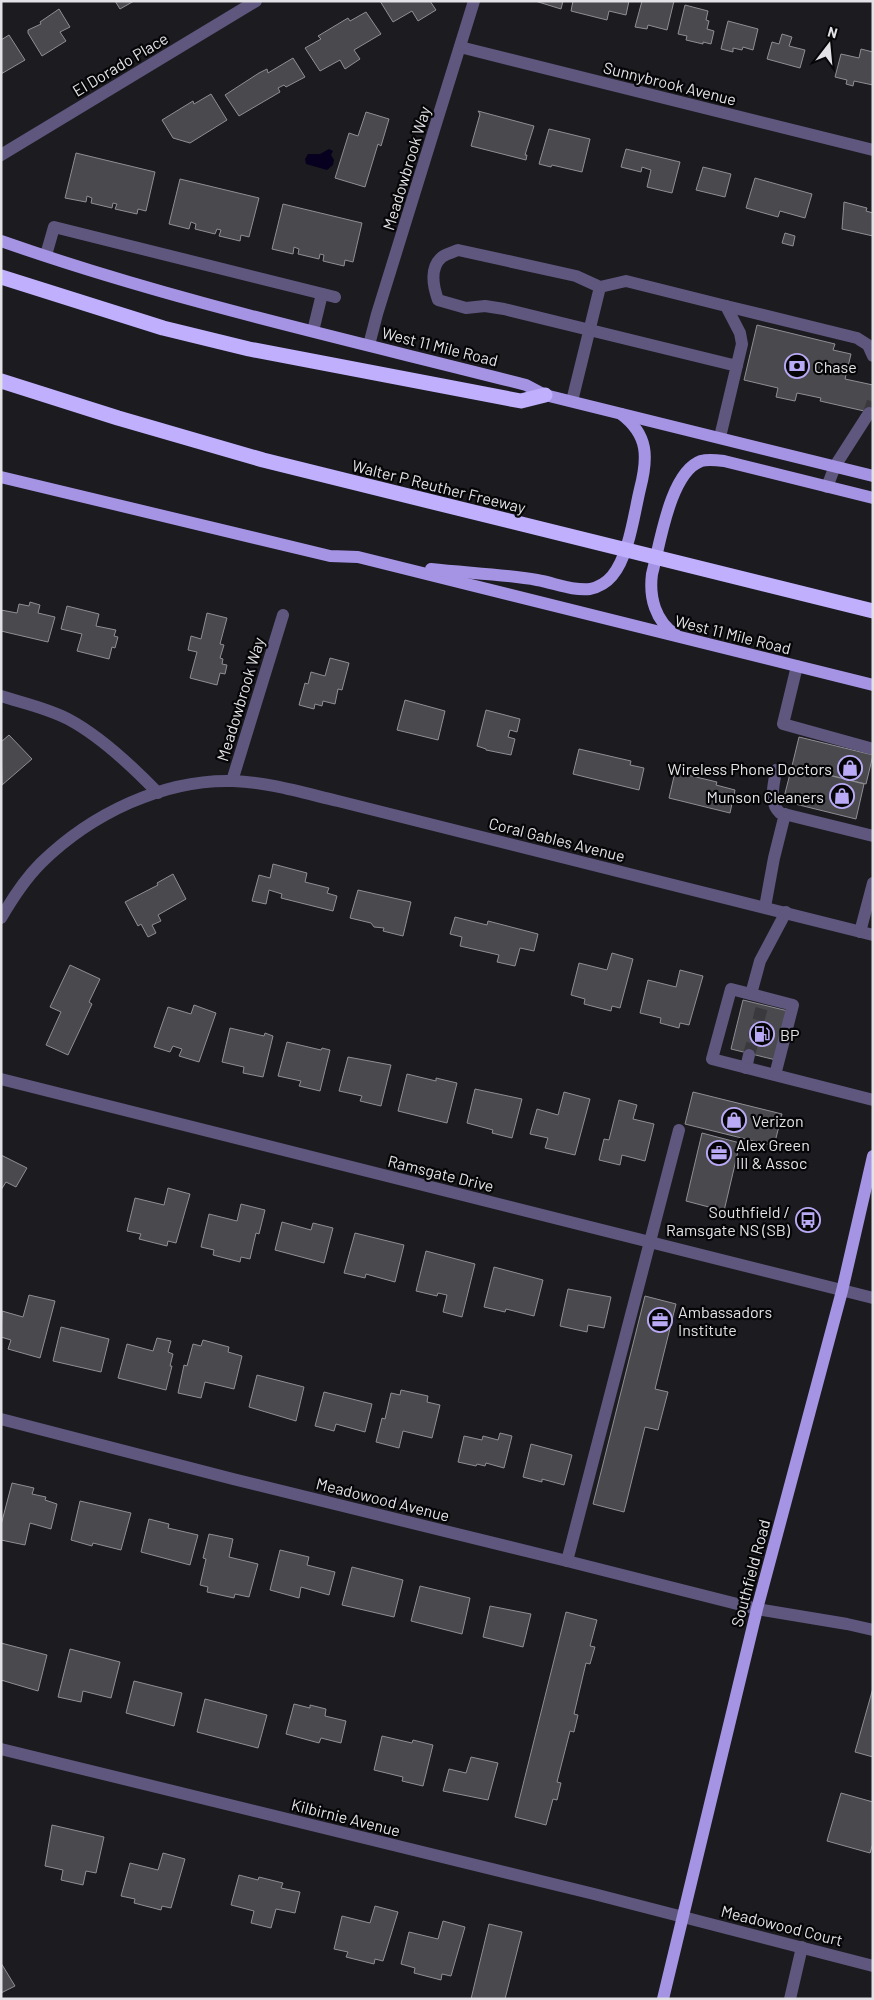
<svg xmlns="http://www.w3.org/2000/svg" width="874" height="2000" font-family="Barlow,sans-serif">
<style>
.water{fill:#08001f}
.building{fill:#4a494e;stroke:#8f8e94}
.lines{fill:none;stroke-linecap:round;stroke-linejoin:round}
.minor-tunnel{stroke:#3a393e;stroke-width:12;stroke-dasharray:12 6;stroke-linecap:butt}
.minor{stroke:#5f577e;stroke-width:12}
.major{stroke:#a593e4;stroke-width:12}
.highway{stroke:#bfaffd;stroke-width:15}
.labels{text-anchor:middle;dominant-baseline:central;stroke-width:4.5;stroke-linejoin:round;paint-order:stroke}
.street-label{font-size:16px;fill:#e3e2e6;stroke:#060608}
.poi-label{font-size:16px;fill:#e3e2e6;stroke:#060608;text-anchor:start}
</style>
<rect width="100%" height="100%" fill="#1c1b20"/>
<!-- water -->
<polygon class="water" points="329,149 333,151 331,155 334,160 333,165 327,170 306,164 305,159 308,154 320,154"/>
<!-- building -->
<g class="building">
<polygon points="115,1 134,1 120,9"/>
<polygon points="380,1 430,1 436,10 418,21 412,11 393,22"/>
<polygon points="535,1 563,1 561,9"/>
<polygon points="573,1 629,1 626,15 609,11 607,20 571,11"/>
<polygon points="642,1 674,1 667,30 648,25 647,29 635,27"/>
<polygon points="685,5 708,11 706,20 709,21 707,29 714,31 711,44 703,42 703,44 686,40 687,36 678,34"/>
<polygon points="59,9 70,27 60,32 66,41 42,56 28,33 28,30 41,24 40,22"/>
<polygon points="366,12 381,34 354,50 360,59 345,69 340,60 320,71 305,48 321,39 318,36 348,18 350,21"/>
<polygon points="728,21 758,29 753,50 743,47 742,50 733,48 733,52 721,49"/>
<polygon points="782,34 792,37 789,46 805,50 800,68 767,59 772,42 779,44"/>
<polygon points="9,35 25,60 1,74 1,40"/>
<polygon points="861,49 873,52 873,85 854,81 853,86 846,84 847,80 835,77 841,54 859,58"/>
<polygon points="293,58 305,77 286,87 284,85 278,88 280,92 239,116 225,95 259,73 267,69 268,73"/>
<polygon points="211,94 227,120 190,143 173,138 162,120 193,101 194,104"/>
<polygon points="478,111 534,126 525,155 527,155 526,160 471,146 480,114"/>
<polygon points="366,112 389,119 381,146 378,144 365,187 335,178 349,133 358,136"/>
<polygon points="549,129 590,139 582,172 552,165 551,167 539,164"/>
<polygon points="626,149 680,162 672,193 647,187 651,170 642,167 641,172 621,167"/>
<polygon points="76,153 155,172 146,211 138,209 137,214 115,209 117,204 113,203 112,208 91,203 92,198 87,196 86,202 65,198"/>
<polygon points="703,167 731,174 725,197 696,190"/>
<polygon points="755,178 812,194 805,218 780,211 778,217 746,208"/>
<polygon points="180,179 259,198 249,237 241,235 240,241 219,236 221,230 217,229 215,234 195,229 196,224 191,222 189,229 169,224"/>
<polygon points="844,202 867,208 866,211 873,213 873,236 842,229"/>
<polygon points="283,204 362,223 353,262 345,260 344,266 323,261 324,255 320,254 319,259 298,254 299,249 294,247 293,254 272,249"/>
<polygon points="785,233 795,236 793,246 782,243"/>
<polygon points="757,325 835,344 833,350 851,354 845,379 873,385 873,413 820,401 821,398 797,393 795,401 776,397 778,388 744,380"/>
<polygon points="30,602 40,605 38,613 55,617 48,642 1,631 1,610 17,613 19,604 29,606"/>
<polygon points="67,606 99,614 96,626 116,630 114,636 118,637 115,648 112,647 109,659 77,651 82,634 61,629"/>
<polygon points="207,613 227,618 220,644 224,645 220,658 223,659 222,664 227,665 225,674 220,673 217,685 190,678 197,652 188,650 191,636 201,639"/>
<polygon points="330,658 349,663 342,690 338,689 335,704 323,701 322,706 315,704 314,709 299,705 305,683 308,684 311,672 325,676"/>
<polygon points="405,700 445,711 438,740 397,730"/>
<polygon points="486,710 520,719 517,732 510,730 508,737 515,739 511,755 486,750 486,749 477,746"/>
<polygon points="9,735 32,759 2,785 1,742"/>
<polygon points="799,737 873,755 866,784 792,766"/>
<polygon points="579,749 631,761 630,765 644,768 639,790 573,774"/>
<polygon points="792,766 864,784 856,819 783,801"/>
<polygon points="675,772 717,782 716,785 735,790 730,813 669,798"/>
<polygon points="273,864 307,873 305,882 329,888 327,893 337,896 333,911 281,898 282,894 269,890 266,904 252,901 259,875 270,878"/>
<polygon points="173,874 186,899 158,915 161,921 152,925 156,933 148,937 141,924 138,926 125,902 158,885 157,883"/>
<polygon points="358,890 411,902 403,936 383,931 384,928 374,927 371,923 350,918"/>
<polygon points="455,917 487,925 488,921 538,934 534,951 520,948 515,966 497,962 499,955 460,946 462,937 450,934"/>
<polygon points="612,953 633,959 620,1008 612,1006 611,1011 584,1004 585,999 571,995 579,963 607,970"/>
<polygon points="70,965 100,979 89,1002 92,1004 68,1055 46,1045 61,1012 50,1007"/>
<polygon points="680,970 703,976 689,1025 680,1023 679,1028 660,1023 661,1018 640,1013 648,980 676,987"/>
<polygon points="743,1000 788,1011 776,1060 731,1049"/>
<polygon points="194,1005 216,1013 199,1062 179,1056 182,1049 173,1046 170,1052 154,1047 168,1007 191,1014"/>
<polygon points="230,1028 264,1036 265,1033 273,1036 263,1077 243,1073 244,1067 222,1062"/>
<polygon points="287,1042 321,1050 322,1048 330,1050 320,1091 299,1086 301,1081 278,1076"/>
<polygon points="348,1057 391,1065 381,1106 360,1101 362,1096 339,1091"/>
<polygon points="407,1074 436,1081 436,1078 457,1083 447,1123 398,1111"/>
<polygon points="475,1089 522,1099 512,1138 492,1133 493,1130 467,1123"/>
<polygon points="564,1092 590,1099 575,1155 545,1148 548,1138 530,1134 537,1109 558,1115"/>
<polygon points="693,1092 782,1114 774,1146 685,1124"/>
<polygon points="619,1100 637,1105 633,1119 654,1124 645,1161 622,1155 620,1165 599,1160 604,1139 609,1140"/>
<polygon points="702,1133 740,1143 724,1211 686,1201"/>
<polygon points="1,1155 27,1168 16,1187 6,1182 1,1190"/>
<polygon points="168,1188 190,1194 176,1243 168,1241 167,1246 139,1239 141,1234 127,1231 135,1198 164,1205"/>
<polygon points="241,1204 265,1210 259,1234 256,1233 250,1259 241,1257 240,1262 213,1255 214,1250 201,1247 209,1214 237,1221"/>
<polygon points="282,1222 311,1230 313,1223 333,1228 324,1263 275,1250"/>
<polygon points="355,1233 404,1245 395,1282 366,1274 365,1278 344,1273"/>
<polygon points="426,1251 475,1264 462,1317 443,1312 447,1295 438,1293 437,1296 416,1291"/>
<polygon points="494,1267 543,1280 534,1316 506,1309 505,1312 484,1307"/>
<polygon points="568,1289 611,1297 604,1328 588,1325 587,1332 560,1326"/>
<polygon points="29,1295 55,1301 40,1358 8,1349 11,1340 1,1337 2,1311 23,1317"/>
<polygon points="645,1296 676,1304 655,1389 668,1392 658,1430 645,1427 624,1512 593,1504"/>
<polygon points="61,1327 109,1339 101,1372 53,1361"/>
<polygon points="157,1338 171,1341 168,1352 173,1354 170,1366 172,1366 166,1390 118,1378 127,1344 153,1351"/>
<polygon points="203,1340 229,1347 228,1352 242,1356 234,1389 205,1382 201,1398 178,1393 184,1365 187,1366 193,1344 201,1346"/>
<polygon points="257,1375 304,1387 296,1421 249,1407"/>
<polygon points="401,1390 428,1396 427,1402 440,1405 432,1438 403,1431 399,1448 376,1442 382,1418 385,1419 391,1393 400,1395"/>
<polygon points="324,1392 372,1404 365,1432 336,1424 334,1431 315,1426"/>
<polygon points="500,1433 512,1436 504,1468 486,1463 485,1466 477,1464 476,1466 458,1462 464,1436 482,1440 483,1436 498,1440"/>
<polygon points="531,1444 572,1455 564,1485 542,1479 542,1482 523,1477"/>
<polygon points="12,1483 34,1488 32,1494 46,1497 45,1500 57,1504 51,1529 30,1523 25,1545 1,1540 1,1525"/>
<polygon points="80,1501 131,1513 121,1550 93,1543 92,1546 71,1540"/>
<polygon points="149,1519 169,1524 168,1528 198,1535 190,1565 141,1552"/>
<polygon points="209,1534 233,1539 229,1557 258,1564 249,1597 235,1594 234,1598 207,1592 208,1587 200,1585 206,1559 203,1558"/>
<polygon points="280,1550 309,1557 307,1565 335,1572 329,1595 301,1587 299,1598 270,1590"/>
<polygon points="352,1567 403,1580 394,1617 342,1605"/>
<polygon points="420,1586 470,1598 462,1634 411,1621"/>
<polygon points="490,1606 531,1614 523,1647 483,1637"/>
<polygon points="566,1612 597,1620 590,1646 595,1647 590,1664 586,1663 574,1714 578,1715 574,1732 570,1731 557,1782 561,1783 557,1800 553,1799 546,1825 515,1817"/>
<polygon points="1,1643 47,1655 38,1691 1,1680"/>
<polygon points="70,1649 120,1662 111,1698 83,1691 81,1702 58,1697"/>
<polygon points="134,1681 182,1693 174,1726 126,1713"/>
<polygon points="873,1688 873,1757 855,1752"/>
<polygon points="205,1699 267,1715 258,1748 197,1732"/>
<polygon points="294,1704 310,1708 310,1705 326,1709 325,1716 346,1721 341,1743 321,1738 319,1743 286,1734"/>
<polygon points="382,1736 412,1743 413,1740 433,1745 423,1786 402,1781 403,1777 374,1770"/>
<polygon points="471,1757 498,1763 488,1800 443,1791 449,1769 466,1773"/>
<polygon points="841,1793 873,1802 873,1843 870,1853 827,1841"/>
<polygon points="52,1825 104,1837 96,1873 86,1871 83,1885 61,1880 63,1870 45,1866"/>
<polygon points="163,1853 185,1859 171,1908 162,1906 161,1910 134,1903 135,1899 121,1896 130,1863 158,1870"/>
<polygon points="239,1875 258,1880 259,1877 283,1883 281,1888 300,1892 295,1913 276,1909 271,1928 251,1923 254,1911 231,1905"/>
<polygon points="375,1906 398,1912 383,1961 375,1959 374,1964 346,1957 348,1952 334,1949 342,1916 370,1923"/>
<polygon points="443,1921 465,1927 451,1976 442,1974 441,1980 414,1973 415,1968 401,1964 409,1932 438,1939"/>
<polygon points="489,1924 522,1932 505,1999 471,1999"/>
<polygon points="1,1963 15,1986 1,1993"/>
</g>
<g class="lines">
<!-- minor-tunnel -->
<g class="minor-tunnel">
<polyline points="869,413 873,401"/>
<polyline points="749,1055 763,1003"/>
</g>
<!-- minor -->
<g class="minor">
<polyline points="460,47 873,150"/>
<polyline points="1,155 256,1"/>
<polyline points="46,255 54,227 335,297"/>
<polyline points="726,306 857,338 868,345 873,356"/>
<polyline points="313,331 322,294"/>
<polyline points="369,345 377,314 474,1"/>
<polyline points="572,401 600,287"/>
<path d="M720 437 742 344 740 333 726 306 626 281 600 287 576 276 458 250C453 252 446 254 442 257 429 268 433 286 438 300L466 308 485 306 504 309 737 366"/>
<polyline points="827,487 835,466 869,413"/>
<polyline points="797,666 783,724 873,749"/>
<path d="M1 696C23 703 47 708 68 719 100 736 132 766 158 793"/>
<path d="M776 770C774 785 768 802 780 813L873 836"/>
<polyline points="232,781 283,615"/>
<polyline points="765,907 774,858 785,814"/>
<path d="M1 918C12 899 25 879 41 863 91 814 163 779 233 781 268 782 304 793 338 801L873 935"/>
<polyline points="860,932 873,883"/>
<polyline points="751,994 760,961 786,912"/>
<polyline points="746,1068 749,1055"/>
<polyline points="775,1075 793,1005 731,989 712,1059 873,1100"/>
<polyline points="1,1079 873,1298"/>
<polyline points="1,1419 233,1479 567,1561 757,1609 847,1624 873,1630"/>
<polyline points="567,1561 679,1130"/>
<polyline points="1,1749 594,1894 873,1966"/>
<polyline points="790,1999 802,1947"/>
</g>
<!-- major -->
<g class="major">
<path d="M1 241C172 301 350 340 526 385L545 395 873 476"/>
<polyline points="1,477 330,556 358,557 873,685"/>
<path d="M431 569C466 573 503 574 537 580 555 583 572 591 590 589 599 587 607 582 612 576 629 556 634 514 640 489 648 458 649 435 621 414"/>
<path d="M676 635C655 621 649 597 652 574 660 544 670 472 701 461 708 459 716 460 724 461L873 498"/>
<polyline points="663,1999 757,1609 842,1291 873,1156"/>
</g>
<!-- highway -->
<g class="highway">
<polyline points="1,277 163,328 249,349 521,401 545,395"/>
<polyline points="1,381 118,418 263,460 873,611"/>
</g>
</g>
<!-- icons -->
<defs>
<symbol id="bank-ring" viewBox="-11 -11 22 22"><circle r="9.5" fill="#060608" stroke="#baaaf6" stroke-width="1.5"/><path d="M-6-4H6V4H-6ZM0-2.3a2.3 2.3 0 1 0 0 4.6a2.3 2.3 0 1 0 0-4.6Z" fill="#baaaf6"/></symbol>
<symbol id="shop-ring" viewBox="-11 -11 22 22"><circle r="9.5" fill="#060608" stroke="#baaaf6" stroke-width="1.5"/><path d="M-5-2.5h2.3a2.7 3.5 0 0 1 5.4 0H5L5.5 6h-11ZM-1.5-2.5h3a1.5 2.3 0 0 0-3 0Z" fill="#baaaf6"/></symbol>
<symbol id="fuel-ring" viewBox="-11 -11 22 22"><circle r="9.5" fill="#060608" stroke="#baaaf6" stroke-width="1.5"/><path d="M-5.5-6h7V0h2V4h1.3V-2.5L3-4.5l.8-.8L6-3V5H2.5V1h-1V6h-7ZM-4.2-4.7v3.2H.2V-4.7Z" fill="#baaaf6"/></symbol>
<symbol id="office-ring" viewBox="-11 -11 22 22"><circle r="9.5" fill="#060608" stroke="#baaaf6" stroke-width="1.5"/><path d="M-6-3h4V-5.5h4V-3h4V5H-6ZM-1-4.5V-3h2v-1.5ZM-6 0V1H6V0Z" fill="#baaaf6"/></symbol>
<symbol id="bus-ring" viewBox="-11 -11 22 22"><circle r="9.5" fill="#060608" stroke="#baaaf6" stroke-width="1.5"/><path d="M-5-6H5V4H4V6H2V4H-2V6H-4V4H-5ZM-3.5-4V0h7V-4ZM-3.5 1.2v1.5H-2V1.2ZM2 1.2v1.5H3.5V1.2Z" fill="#baaaf6"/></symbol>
</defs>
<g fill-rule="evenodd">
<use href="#bank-ring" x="783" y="352" width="28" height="28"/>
<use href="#shop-ring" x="836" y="754" width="28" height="28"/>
<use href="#shop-ring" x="828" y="782" width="28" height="28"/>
<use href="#fuel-ring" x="748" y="1020" width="28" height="28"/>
<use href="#shop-ring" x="720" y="1106" width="28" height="28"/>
<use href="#office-ring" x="705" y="1139" width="28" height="28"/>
<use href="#bus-ring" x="794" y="1206" width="28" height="28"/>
<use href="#office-ring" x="646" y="1306" width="28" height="28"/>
</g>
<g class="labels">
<!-- street labels -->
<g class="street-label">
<text transform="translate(120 64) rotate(-31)">El Dorado Place</text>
<text transform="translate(670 83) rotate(14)">Sunnybrook Avenue</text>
<text transform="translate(406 168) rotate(-73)">Meadowbrook Way</text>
<text transform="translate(440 346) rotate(14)">West 11 Mile Road</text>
<text transform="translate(439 486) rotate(14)">Walter P Reuther Freeway</text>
<text transform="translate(733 634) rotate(14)">West 11 Mile Road</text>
<text transform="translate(240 699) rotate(-73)">Meadowbrook Way</text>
<text transform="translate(557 839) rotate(14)">Coral Gables Avenue</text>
<text transform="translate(441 1173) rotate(14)">Ramsgate Drive</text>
<text transform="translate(383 1499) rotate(14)">Meadowood Avenue</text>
<text transform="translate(750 1573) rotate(-75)">Southfield Road</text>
<text transform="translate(346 1817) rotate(14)">Kilbirnie Avenue</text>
<text transform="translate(782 1925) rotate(14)">Meadowood Court</text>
</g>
<!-- poi labels -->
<g class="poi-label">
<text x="814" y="366">Chase</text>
<text x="832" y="768" text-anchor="end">Wireless Phone Doctors</text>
<text x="824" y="796" text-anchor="end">Munson Cleaners</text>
<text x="780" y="1034">BP</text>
<text x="752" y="1120">Verizon</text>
<text x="736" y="1144">Alex Green<tspan x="736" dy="18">III &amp; Assoc</tspan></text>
<text x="790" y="1211" text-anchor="end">Southfield /<tspan x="790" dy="18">Ramsgate NS (SB)</tspan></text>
<text x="678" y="1311">Ambassadors<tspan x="678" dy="18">Institute</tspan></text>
</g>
</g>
<!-- border -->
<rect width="874" height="2000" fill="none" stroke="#e3e2e6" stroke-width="5"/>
<!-- north arrow -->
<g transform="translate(829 45) rotate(16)" stroke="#060608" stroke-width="4" paint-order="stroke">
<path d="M0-4L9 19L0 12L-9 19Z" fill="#e3e2e6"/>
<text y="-8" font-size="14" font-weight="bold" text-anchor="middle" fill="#e3e2e6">N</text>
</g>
</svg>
